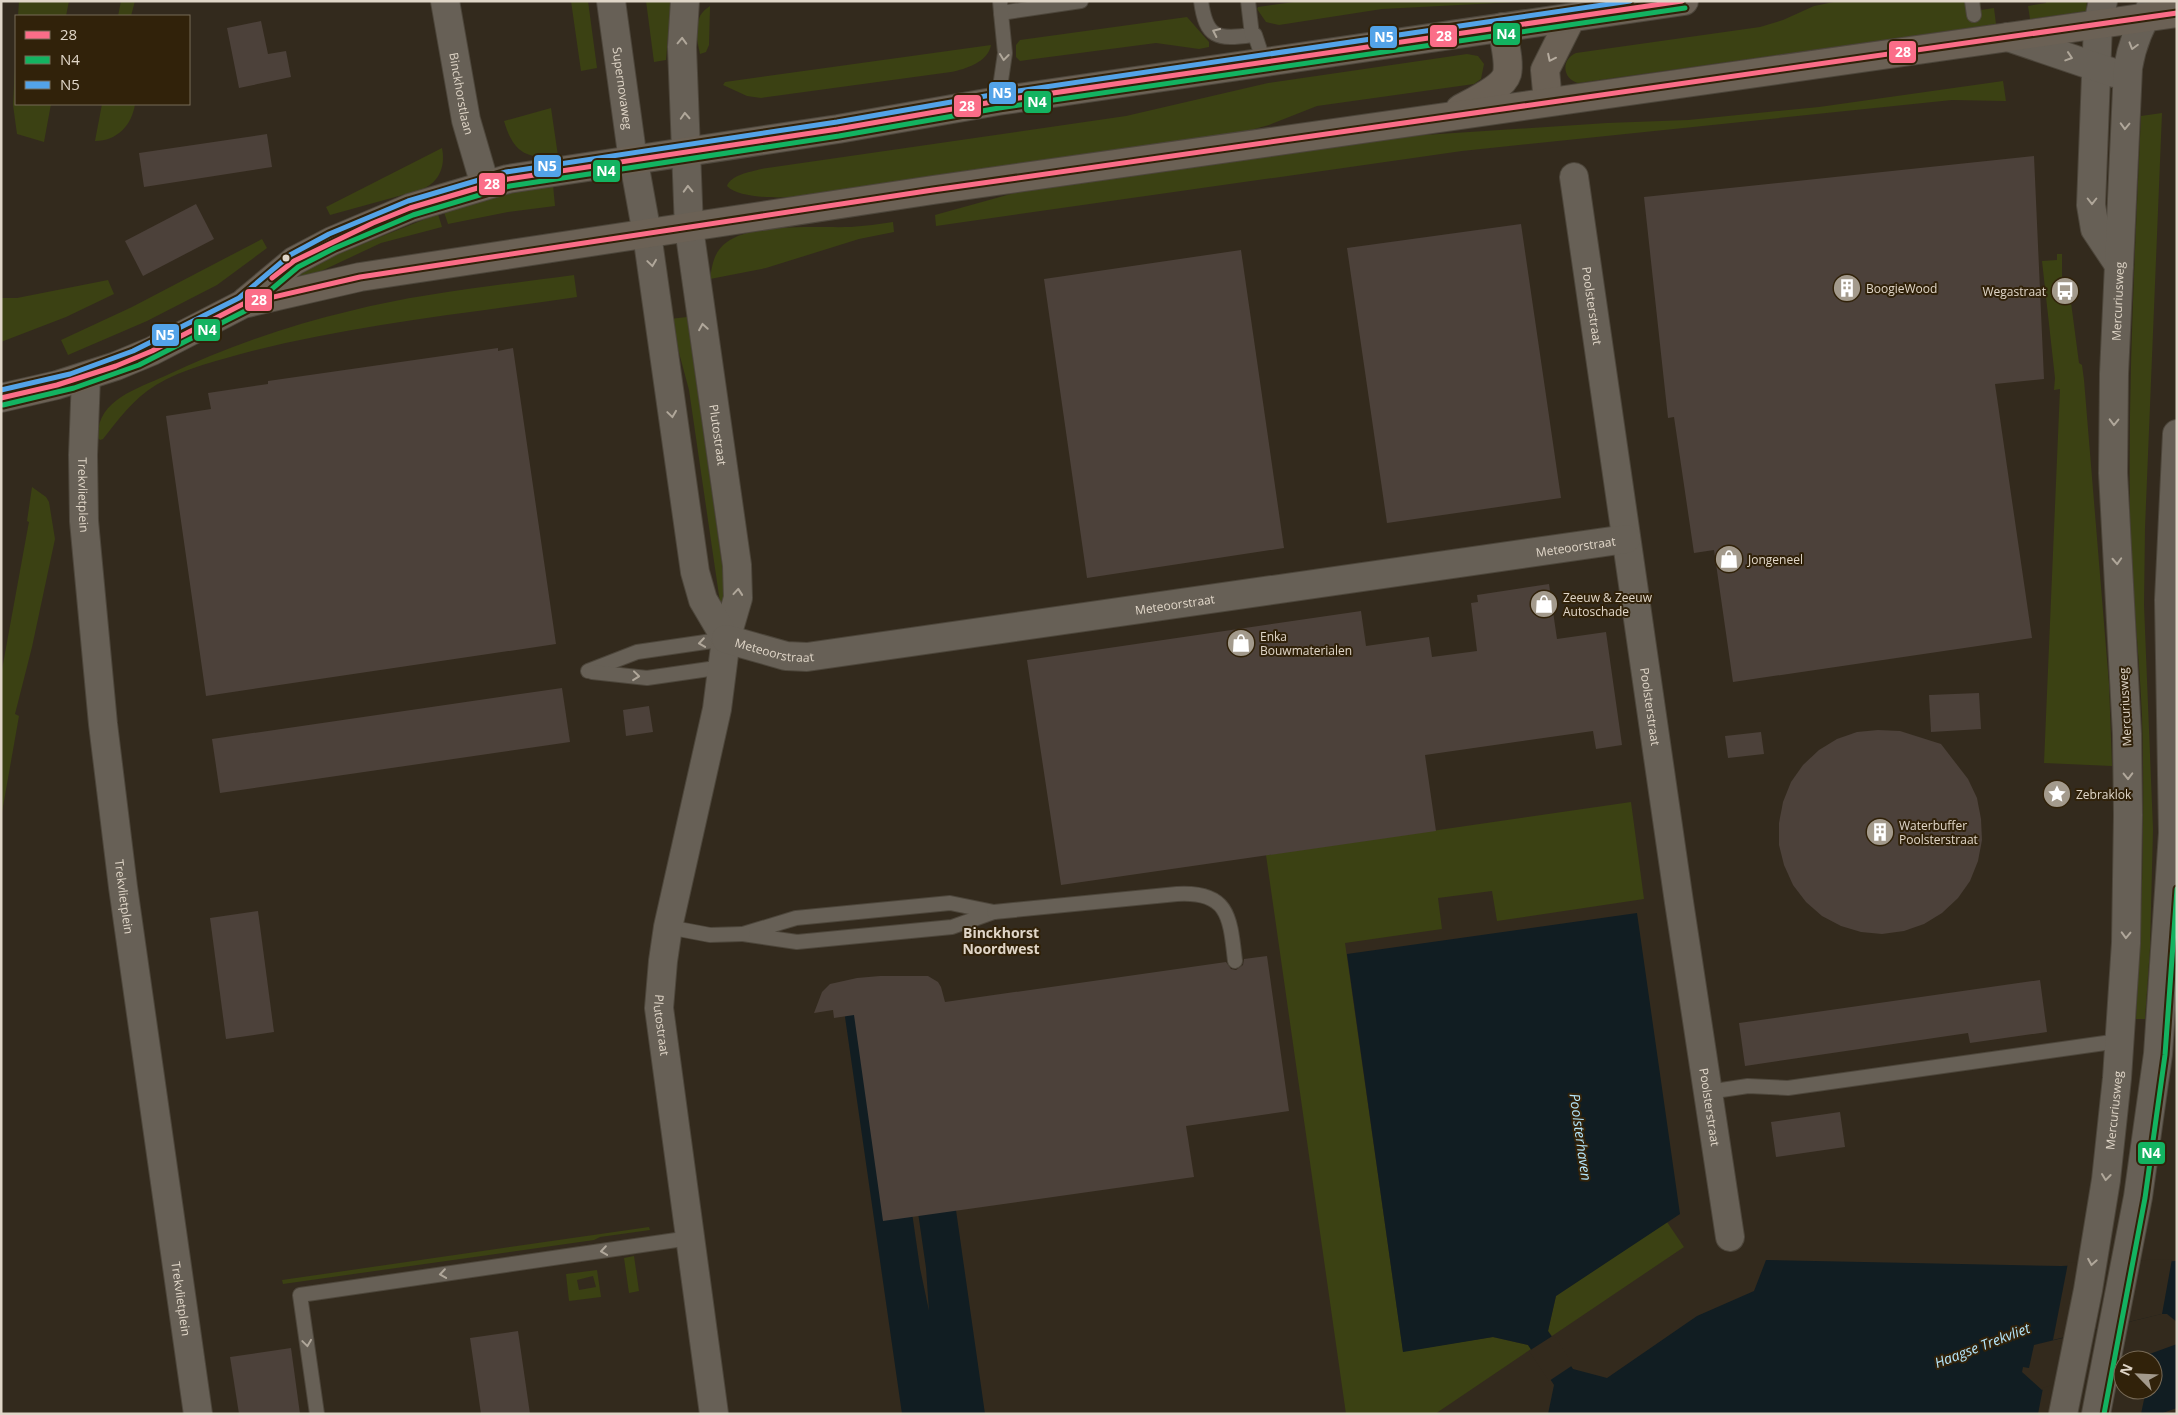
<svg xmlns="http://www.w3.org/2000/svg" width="2178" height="1415" font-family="'Open Sans',sans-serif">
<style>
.green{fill:#3b4113;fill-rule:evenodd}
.water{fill:#111d22}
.pier{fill:#332a1d}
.building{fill:#4c413a}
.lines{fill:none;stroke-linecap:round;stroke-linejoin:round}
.lane-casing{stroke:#4d463b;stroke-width:16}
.street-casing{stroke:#4d463b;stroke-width:30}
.secondary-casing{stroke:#4d463b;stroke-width:30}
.primary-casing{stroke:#4d463b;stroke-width:30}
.lane{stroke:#676056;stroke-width:14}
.street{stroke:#676056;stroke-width:28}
.secondary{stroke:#676056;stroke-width:28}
.primary{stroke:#6b6155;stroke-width:28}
.bus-1-casing{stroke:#31220a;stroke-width:9}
.bus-2-casing{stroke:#31220a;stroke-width:9}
.bus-3-casing{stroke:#31220a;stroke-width:9}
.bus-1{stroke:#fb6d88;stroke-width:5}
.bus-2{stroke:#13b361;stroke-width:5}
.bus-3{stroke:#53a3e8;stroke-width:5}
.oneway{stroke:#b0a79a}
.oneway2{stroke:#b7ada0}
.bus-dot{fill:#e0d6c8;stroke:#31220a;stroke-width:2}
.labels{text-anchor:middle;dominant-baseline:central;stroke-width:4;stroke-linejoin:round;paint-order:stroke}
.street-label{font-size:12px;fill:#e0d6c8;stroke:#31220a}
.poi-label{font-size:12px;fill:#e0d6c8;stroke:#31220a;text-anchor:start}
.neighbourhood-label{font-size:14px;font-weight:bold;fill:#e0d6c8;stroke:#31220a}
.water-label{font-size:14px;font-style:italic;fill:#b5e7fd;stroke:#31220a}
.line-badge{stroke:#31220a;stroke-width:2}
.badge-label{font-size:14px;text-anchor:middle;font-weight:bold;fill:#fff}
</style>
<rect width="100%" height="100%" fill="#332a1d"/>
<!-- green -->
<g class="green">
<polygon points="19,1 69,1 66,16 18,16"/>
<polygon points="121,1 135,1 131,16 118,16"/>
<polygon points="571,1 588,1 597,68 581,71"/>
<polygon points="646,1 671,1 666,60 654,62"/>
<polygon points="1301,1 1536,1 1382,9 1279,25 1266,22 1257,9 1258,7"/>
<path d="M1839 1H1980L1981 10 1994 8 1996 24 1578 83C1562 79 1561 59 1576 53L1760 27 1783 20 1814 6Z"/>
<polygon points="2046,1 2087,1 2086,11 2030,19 2028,6 2046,3"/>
<path d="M710 6 709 45 706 52 700 54C696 36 692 17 710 6Z"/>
<polygon points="1187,17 1209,42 1209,47 1199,49 1156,43 1034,59 1020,61 1016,57 1016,45 1020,40"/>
<path d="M991 45C988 62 966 69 951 72L761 98 747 96 723 85 725 82Z"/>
<polygon points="16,47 16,104 51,104 44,142 17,134 13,105"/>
<path d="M1467 54 1478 56 1484 64 1481 79 1474 84 1317 106 1269 125 1247 131 792 197C777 198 738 198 727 186 731 175 750 172 761 169L1126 116 1268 83Z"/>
<polygon points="2003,81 2006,101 1952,100 1462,151 936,226 935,215 1018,192 1409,136 1607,123 1688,120 1819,107"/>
<path d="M102 104H135C132 125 117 141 95 141Z"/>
<path d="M551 108 558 156C526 160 513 152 504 121Z"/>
<path d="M2162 113 2145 528 2144 605 2153 829 2150 948 2145 1019H2136C2142 917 2145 816 2142 715 2139 648 2131 582 2130 515 2128 382 2135 249 2141 116Z"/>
<path d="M442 148C446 168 438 185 417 191L330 215 326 207Z"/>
<polygon points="553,185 555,206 508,212 448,224 444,212 501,195"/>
<polygon points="438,214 442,227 381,243 285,288 283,282 342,252"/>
<path d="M893 222 894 232 859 239 766 268 710 279C712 265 714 251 727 242 752 223 819 228 851 227 865 226 879 224 893 222Z"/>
<polygon points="262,239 267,248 217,285 147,321 68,355 61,340 132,307"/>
<polygon points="2057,254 2062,254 2062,294 2070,295 2079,363 2082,365 2084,380 2109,684 2112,766 2044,763 2060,389 2054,390 2055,378 2042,261 2057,260"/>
<path d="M574 275 577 297C469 313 358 324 252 351 220 360 184 368 156 385 133 399 119 419 103 439L100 440 98 438C96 400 137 389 165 376 224 348 286 326 350 311 421 293 501 285 574 275Z"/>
<polygon points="108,280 114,294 66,317 1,342 1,298 17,298"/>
<polygon points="687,317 729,614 722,616 689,390 670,319"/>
<polygon points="32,487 46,497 49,502 55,539 32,647 15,714 19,716 1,818 1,675 28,527 29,522 27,521"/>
<polygon points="1631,802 1644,899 1497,921 1492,891 1438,898 1442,929 1345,943 1403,1351 1493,1337 1528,1345 1531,1349 1435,1414 1346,1414 1266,855"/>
<polygon points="1667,1222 1684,1247 1552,1336 1548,1331 1556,1296"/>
<polygon points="649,1227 650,1230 600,1237 594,1240 283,1284 282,1280"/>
<polygon points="634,1256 639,1291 629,1293 624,1258"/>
<path d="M597 1270 601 1297 569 1301 566 1274ZM593 1276 596 1287 579 1290 577 1280Z"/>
</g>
<!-- water -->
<g class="water">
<polygon points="1637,913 1680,1214 1556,1296 1548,1331 1573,1369 1607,1378 1697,1316 1754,1291 1766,1260 2061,1266 2177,1261 2177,1322 2167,1314 2161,1314 2034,1345 2029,1368 2023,1367 2022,1372 2042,1390 2123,1363 2123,1390 2153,1390 2153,1360 2133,1360 2177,1344 2177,1408 2160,1414 1548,1414 1554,1385 1528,1345 1493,1337 1403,1352 1347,954"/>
<polygon points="924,985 985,1414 902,1414 842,996 880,991 920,1268 929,1311 926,1268 886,990"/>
</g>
<!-- pier -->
<g class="pier">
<polygon points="2172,1259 2162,1314 2053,1340 2068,1263"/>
<polygon points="1554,1335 1573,1365 1549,1381 1529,1351"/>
<polygon points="2123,1362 2123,1390 2146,1390 2141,1414 2038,1414 2043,1388"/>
</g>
<!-- building -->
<g class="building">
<polygon points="261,21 268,54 286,51 291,77 239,88 227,28"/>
<polygon points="267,134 272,167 144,187 139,153"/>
<polygon points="2034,156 2044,379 1995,384 2032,638 1733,682 1714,550 1694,553 1674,417 1668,418 1644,197"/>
<polygon points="196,204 214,239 143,276 125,241"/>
<polygon points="1521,224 1561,498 1387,523 1347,248"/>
<polygon points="1241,250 1284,548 1087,578 1044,279"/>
<polygon points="498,348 498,351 513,348 556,644 206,696 166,416 211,409 208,393 268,384 268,381"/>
<polygon points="1549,584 1557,639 1606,632 1622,745 1596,749 1593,731 1425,755 1436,831 1061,885 1027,660 1361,611 1366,646 1429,637 1432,657 1477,651 1471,603 1478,602 1477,595"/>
<polygon points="562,688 570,742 220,793 212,739"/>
<polygon points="1979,693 1981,729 1931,732 1929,695"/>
<polygon points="649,706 653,732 626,736 623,710"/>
<polygon points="1878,730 1900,731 1941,744 1968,779 1977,798 1981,819 1982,840 1978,861 1970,881 1958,898 1942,913 1924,924 1904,931 1882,934 1861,932 1841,926 1822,916 1806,902 1793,885 1784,865 1779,845 1779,823 1783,802 1791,782 1803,765 1819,750 1837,739 1857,732"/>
<polygon points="1761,732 1764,754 1728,758 1725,736"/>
<polygon points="258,911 274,1032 226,1039 210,918"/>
<polygon points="1267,956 1289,1111 1186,1126 1194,1177 883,1221 854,1015 834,1018 833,1010 814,1013 822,992 830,984 857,978 880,976 928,976 938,982 941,987 945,1002 1226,962 1231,969 1236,970 1243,965 1244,959"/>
<polygon points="2040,980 2047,1032 1970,1043 1968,1033 1745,1066 1739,1023"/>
<polygon points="1840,1112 1845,1147 1776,1157 1771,1122"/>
<polygon points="518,1331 530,1414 481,1414 470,1338"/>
<polygon points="291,1348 300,1414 239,1414 230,1357"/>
</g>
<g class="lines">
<defs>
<g id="lane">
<polyline points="1000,1 1001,13 1081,1"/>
<path d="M1201 1C1206 38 1217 40 1252 35"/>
<polyline points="1248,1 1252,35 1255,35 1264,62"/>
<polyline points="1972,1 1974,15"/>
<polyline points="998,101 1005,53 1001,13"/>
<polyline points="588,671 637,652 726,639"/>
<polyline points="592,672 647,678 723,667"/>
<polygon points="950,903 994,912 952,927 797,942 743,934 796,918"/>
<path d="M994 912 1177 894C1229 891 1230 917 1235 961"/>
<polyline points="668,927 710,935 743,934"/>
<polyline points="1708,1092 1748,1086 1788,1088 2119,1041"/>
<polyline points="317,1414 300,1295 690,1238"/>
</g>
<g id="street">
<path id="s1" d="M445 1 466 120 485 185"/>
<path id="s2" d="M1574 177 1679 902 1730 1237"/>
<path id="s3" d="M689 228 737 565 738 598 726 639 717 709 668 927 663 961 659 1008 714 1414"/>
<polyline points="647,234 695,572 703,600 726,639"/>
<path id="s4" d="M86 377 83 455 84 521 103 724 123 887 198 1414"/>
<path id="s5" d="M726 639 786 656 807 657 1626 539"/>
</g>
<g id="secondary">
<path id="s6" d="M611 1 631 146 647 234"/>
<polyline points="685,1 682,47 689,228"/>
<polyline points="2103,1 2098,24 2091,205 2095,229 2119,265"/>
<polyline points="2008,37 2114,73"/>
<path id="s7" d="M2063 1414 2088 1290 2106 1180 2117 1078 2126 943 2128 815 2127 734 2113 473 2114 374 2128 68C2132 43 2141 22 2155 1"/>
<polyline points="2096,1414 2138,1197 2158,1054 2173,833 2169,600 2177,434"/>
</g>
<g id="primary">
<polyline points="1548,102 1545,70 1571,18"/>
<path d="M1460 109C1472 102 1503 88 1507 74 1510 61 1504 41 1502 27"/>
<polyline points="246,301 294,261 332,241 410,208 508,179 838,129 998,101 1684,1"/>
<polyline points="1,398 57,385 116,366 152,351 243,304 360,277 933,190 2177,13"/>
</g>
</defs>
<!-- lane casing -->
<use href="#lane" class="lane-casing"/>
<!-- street casing -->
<use href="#street" class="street-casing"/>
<!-- secondary casing -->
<use href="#secondary" class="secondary-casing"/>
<!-- primary casing -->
<use href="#primary" class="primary-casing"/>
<!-- lane -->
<use href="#lane" class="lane"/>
<!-- street -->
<use href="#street" class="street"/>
<!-- secondary -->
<use href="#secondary" class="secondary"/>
<!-- primary -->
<use href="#primary" class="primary"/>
<defs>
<g id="bus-1">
<polyline points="272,278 294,261 373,223 410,208 508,179 838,129 998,101 1682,1"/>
<polyline points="1,398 57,385 116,366 152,351 243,304 360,277 933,190 2177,13"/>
</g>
<g id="bus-2">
<polyline points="3,405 74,388 139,365 247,310 298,267 335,248 413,215 510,186 839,136 999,108 1685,8"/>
<polyline points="2104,1414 2145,1198 2165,1055 2177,889"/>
</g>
<polyline id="bus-3" points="1,390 70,374 133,351 239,298 290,255 329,234 408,201 506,172 837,122 997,94 1630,1"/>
</defs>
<!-- bus-1 casing -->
<use href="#bus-1" class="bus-1-casing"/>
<!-- bus-2 casing -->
<use href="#bus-2" class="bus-2-casing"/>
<!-- bus-3 casing -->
<use href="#bus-3" class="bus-3-casing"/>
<!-- bus-1 -->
<use href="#bus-1" class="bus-1"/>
<!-- bus-2 -->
<use href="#bus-2" class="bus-2"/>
<!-- bus-3 -->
<use href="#bus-3" class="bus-3"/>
</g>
<!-- one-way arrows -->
<defs><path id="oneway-chevron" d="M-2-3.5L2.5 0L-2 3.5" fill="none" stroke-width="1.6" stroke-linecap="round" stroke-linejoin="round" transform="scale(1.25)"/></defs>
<g class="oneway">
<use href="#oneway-chevron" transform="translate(1216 32) rotate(-155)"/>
<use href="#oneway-chevron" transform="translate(682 41) rotate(-88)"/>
<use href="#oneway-chevron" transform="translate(2133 46) rotate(106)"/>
<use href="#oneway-chevron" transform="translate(1004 57) rotate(97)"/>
<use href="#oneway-chevron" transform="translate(2069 57) rotate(18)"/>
<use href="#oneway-chevron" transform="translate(685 116) rotate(-93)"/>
<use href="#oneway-chevron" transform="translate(2125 126) rotate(92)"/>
<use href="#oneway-chevron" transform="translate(688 189) rotate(-92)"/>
<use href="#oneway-chevron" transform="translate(2092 201) rotate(90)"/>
<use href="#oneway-chevron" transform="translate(652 263) rotate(82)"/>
<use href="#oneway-chevron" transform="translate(703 327) rotate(-99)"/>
<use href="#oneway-chevron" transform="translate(672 414) rotate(82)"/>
<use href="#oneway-chevron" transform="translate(2114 422) rotate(91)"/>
<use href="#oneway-chevron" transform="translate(2117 561) rotate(87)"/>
<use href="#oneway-chevron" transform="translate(738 592) rotate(-85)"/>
<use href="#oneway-chevron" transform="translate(702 643) rotate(172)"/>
<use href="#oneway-chevron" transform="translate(636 676) rotate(6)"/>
<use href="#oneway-chevron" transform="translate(2128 776) rotate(89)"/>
<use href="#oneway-chevron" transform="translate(2126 935) rotate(92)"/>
<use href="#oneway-chevron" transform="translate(2106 1177) rotate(97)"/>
<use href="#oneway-chevron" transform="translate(604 1251) rotate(172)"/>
<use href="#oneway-chevron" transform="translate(2092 1262) rotate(100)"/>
<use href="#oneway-chevron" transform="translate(443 1274) rotate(172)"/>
<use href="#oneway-chevron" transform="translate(307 1343) rotate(82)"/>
</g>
<use class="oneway2" href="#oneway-chevron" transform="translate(1551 58) rotate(116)"/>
<!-- icons -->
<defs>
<symbol id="building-disc" viewBox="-11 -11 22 22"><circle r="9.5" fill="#a39a8c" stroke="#31220a"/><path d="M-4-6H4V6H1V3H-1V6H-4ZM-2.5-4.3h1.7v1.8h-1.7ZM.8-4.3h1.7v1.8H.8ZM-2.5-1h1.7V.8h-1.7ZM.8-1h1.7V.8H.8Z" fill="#fff"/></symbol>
<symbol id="bus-disc" viewBox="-11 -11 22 22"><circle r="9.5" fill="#a39a8c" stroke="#31220a"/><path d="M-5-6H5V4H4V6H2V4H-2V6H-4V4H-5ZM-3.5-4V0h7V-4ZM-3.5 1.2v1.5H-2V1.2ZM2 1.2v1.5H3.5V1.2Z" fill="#fff"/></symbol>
<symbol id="shop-disc" viewBox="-11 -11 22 22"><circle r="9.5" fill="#a39a8c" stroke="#31220a"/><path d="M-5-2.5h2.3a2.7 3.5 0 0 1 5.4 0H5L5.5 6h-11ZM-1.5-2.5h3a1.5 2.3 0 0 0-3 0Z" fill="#fff"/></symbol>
<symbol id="sight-disc" viewBox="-11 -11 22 22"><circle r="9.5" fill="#a39a8c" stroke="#31220a"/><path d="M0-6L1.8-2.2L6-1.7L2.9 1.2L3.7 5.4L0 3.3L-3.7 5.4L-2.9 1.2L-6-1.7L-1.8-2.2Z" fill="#fff"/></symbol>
</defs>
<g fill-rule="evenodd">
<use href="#building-disc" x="1831" y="272" width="32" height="32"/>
<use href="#bus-disc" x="2049" y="275" width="32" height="32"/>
<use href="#shop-disc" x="1713" y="543" width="32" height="32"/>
<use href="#shop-disc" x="1528" y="588" width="32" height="32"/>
<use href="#shop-disc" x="1225" y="627" width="32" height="32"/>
<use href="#sight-disc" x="2041" y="778" width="32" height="32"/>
<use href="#building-disc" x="1864" y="816" width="32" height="32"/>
</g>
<!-- markers -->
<circle class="bus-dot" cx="286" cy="258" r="4.5"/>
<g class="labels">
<!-- street labels -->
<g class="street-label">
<text stroke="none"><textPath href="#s6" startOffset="88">Supernovaweg</textPath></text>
<text stroke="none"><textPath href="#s1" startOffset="94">Binckhorstlaan</textPath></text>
<text stroke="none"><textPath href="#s7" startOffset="1118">Mercuriusweg</textPath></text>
<text stroke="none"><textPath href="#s2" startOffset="130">Poolsterstraat</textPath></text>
<text stroke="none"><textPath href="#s3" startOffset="209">Plutostraat</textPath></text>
<text stroke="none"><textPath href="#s4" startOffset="118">Trekvlietplein</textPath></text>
<text stroke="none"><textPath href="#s5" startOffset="860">Meteoorstraat</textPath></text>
<text stroke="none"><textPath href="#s5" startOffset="455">Meteoorstraat</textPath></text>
<text stroke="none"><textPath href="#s5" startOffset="50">Meteoorstraat</textPath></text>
<text stroke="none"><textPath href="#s2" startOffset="535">Poolsterstraat</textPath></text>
<text transform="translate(2125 707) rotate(-93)">Mercuriusweg</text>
<text stroke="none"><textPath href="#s4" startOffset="522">Trekvlietplein</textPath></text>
<text stroke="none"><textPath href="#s3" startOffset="809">Plutostraat</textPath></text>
<text stroke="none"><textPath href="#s2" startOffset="940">Poolsterstraat</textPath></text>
<text stroke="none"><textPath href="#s7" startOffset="308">Mercuriusweg</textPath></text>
<text stroke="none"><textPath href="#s4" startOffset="928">Trekvlietplein</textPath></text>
</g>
<!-- poi labels -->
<g class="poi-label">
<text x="1866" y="288">BoogieWood</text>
<text x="2046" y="291" text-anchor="end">Wegastraat</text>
<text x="1748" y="559">Jongeneel</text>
<text x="1563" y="597">Zeeuw &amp; Zeeuw<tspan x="1563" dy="14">Autoschade</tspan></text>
<text x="1260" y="636">Enka<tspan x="1260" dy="14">Bouwmaterialen</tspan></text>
<text x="2076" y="794">Zebraklok</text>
<text x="1899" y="825">Waterbuffer<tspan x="1899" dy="14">Poolsterstraat</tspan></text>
</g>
<!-- neighbourhood labels -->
<g class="neighbourhood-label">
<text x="1001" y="932">Binckhorst<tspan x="1001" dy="16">Noordwest</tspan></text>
</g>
<!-- water labels -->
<g class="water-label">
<text transform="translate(1581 1137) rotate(82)">Poolsterhaven</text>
<text transform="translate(1982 1345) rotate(-21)">Haagse Trekvliet</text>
</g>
</g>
<g class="line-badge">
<rect x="1492" y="22" width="29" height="24" rx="5" fill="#13b361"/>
<rect x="1429" y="24" width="29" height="24" rx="5" fill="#fb6d88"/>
<rect x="1369" y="25" width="29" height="24" rx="5" fill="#53a3e8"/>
<rect x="1888" y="40" width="29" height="24" rx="5" fill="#fb6d88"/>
<rect x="988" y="81" width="29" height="24" rx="5" fill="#53a3e8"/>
<rect x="1023" y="90" width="29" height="24" rx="5" fill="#13b361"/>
<rect x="953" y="94" width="29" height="24" rx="5" fill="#fb6d88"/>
<rect x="533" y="154" width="29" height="24" rx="5" fill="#53a3e8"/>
<rect x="592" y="159" width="29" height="24" rx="5" fill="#13b361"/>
<rect x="478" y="172" width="28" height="24" rx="5" fill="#fb6d88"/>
<rect x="244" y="288" width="29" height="24" rx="5" fill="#fb6d88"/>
<rect x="193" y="318" width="28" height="24" rx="5" fill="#13b361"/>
<rect x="151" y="323" width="29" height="24" rx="5" fill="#53a3e8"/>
<rect x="2137" y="1141" width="29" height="24" rx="5" fill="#13b361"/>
</g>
<g class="badge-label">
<text x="1506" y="39">N4</text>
<text x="1444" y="41">28</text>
<text x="1384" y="42">N5</text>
<text x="1903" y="57">28</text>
<text x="1002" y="98">N5</text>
<text x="1037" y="107">N4</text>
<text x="967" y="111">28</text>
<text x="547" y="171">N5</text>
<text x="606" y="176">N4</text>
<text x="492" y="189">28</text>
<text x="259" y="305">28</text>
<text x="207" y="335">N4</text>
<text x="165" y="340">N5</text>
<text x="2151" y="1158">N4</text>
</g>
<!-- border -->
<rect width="2178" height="1415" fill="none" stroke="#e0d6c8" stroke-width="5"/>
<!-- legend -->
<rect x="15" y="15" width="175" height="90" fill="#31220a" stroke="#776a56"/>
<rect x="25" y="31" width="25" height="8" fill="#fb6d88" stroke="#776a56"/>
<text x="60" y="40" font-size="15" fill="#e0d6c8">28</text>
<rect x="25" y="56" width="25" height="8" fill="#13b361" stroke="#776a56"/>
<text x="60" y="65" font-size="15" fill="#e0d6c8">N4</text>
<rect x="25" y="81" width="25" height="8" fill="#53a3e8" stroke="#776a56"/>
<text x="60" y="90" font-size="15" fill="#e0d6c8">N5</text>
<!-- north arrow -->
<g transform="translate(2138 1375) rotate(294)"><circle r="24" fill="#31220a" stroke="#776a56"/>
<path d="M0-4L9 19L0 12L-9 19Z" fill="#a39a8c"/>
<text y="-8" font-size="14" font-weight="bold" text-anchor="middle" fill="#e0d6c8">N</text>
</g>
</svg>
